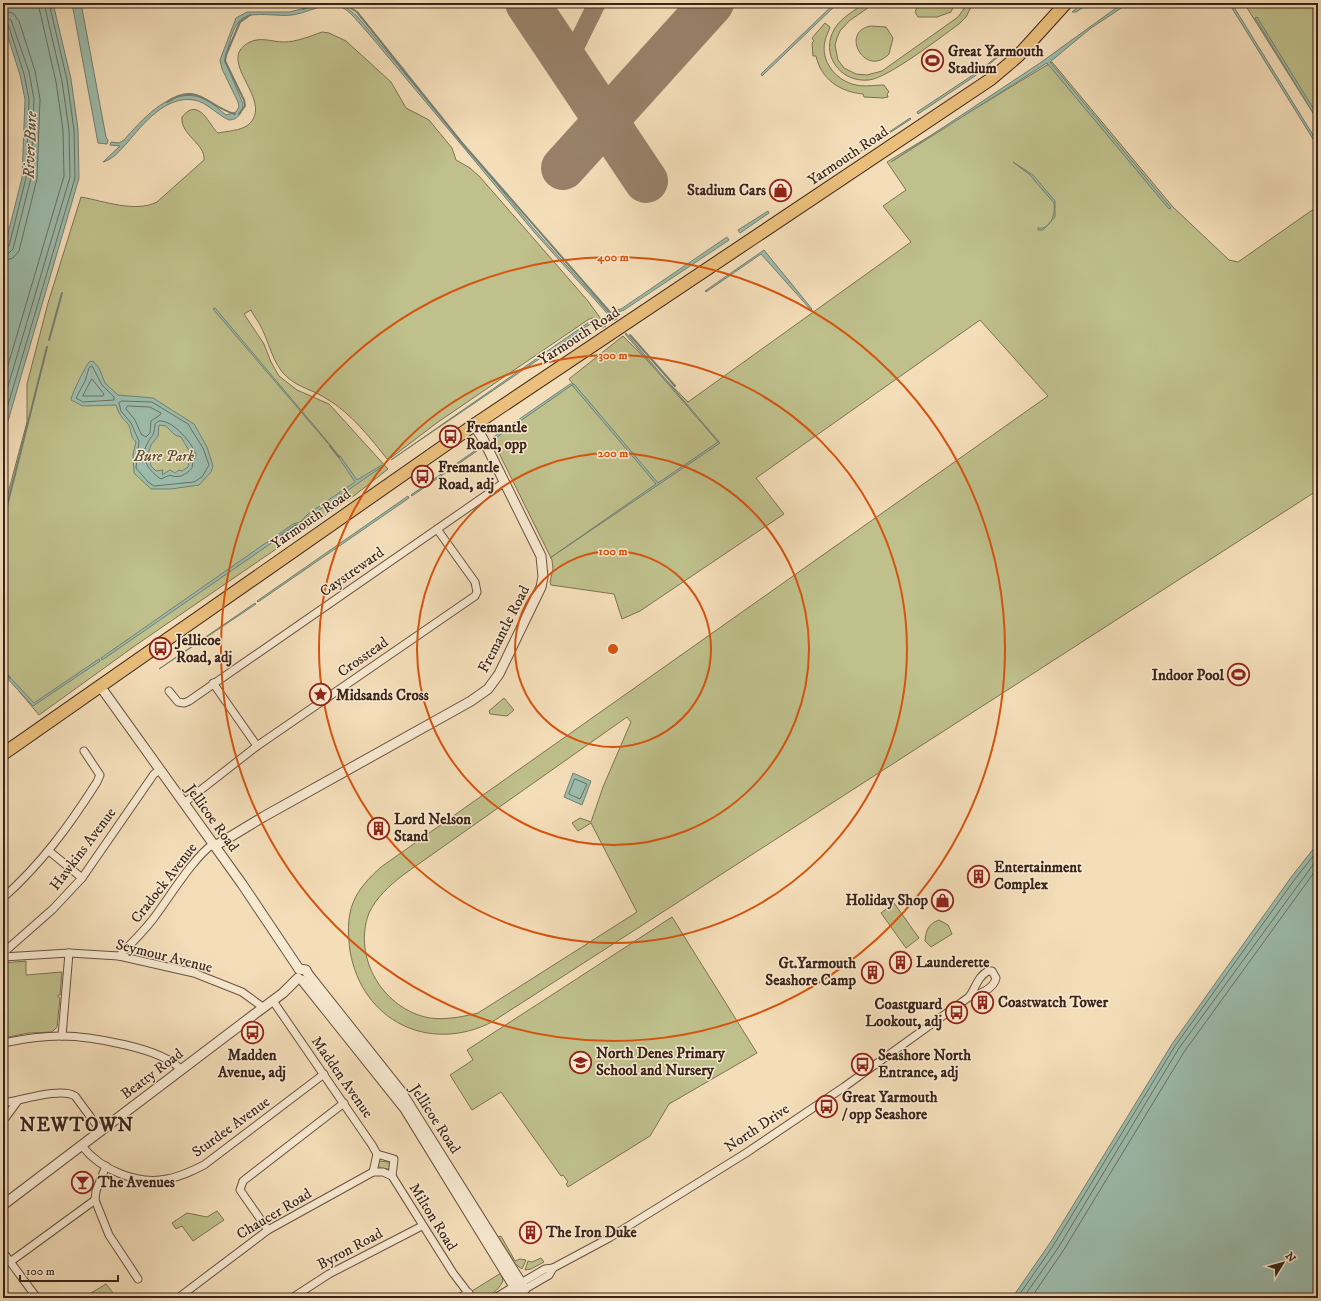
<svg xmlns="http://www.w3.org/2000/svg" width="1321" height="1301" font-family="'IM FELL DW Pica',serif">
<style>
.green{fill:#bfc08c;stroke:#7d7252;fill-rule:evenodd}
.water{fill:#9cbcac;stroke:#757f71;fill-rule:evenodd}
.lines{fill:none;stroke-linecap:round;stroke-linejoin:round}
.shore{stroke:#6c7062;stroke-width:1}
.stream{stroke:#757f71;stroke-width:2}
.taxiway{stroke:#988169;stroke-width:18}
.runway{stroke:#988169;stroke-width:44}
.minor-casing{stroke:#695241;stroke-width:9}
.tertiary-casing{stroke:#695241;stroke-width:11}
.primary-casing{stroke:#3b2419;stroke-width:14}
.minor{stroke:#f8ead2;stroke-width:7}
.tertiary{stroke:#f8ead2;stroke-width:9}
.primary{stroke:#eabf7c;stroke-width:12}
.ring{fill:none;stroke:#d7540d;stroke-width:2}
.labels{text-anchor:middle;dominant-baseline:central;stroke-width:3;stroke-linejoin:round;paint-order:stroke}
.poi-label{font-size:15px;font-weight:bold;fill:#3b2419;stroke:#f8ead2;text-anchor:start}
.street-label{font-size:15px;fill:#3b2419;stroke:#f8ead2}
.park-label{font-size:15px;font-style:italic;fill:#5c4b36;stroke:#f8ead2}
.water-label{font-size:16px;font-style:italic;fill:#585245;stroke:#f8ead2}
.district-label{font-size:19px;font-weight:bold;letter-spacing:1px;fill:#3b2419;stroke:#f8ead2}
.centre{fill:#d7540d;stroke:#f8ead2;stroke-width:2}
.ring-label{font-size:12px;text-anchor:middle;font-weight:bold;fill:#d7540d;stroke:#f8ead2;stroke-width:3;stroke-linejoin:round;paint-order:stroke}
</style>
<rect width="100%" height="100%" fill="#f4deb9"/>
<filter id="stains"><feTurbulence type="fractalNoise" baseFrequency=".005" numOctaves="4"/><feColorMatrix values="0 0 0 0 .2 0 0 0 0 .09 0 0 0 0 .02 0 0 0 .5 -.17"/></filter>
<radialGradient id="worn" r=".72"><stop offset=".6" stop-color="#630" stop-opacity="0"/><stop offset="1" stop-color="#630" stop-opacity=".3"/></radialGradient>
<!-- green -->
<g class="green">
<path d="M866 3H875L849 21 840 31 837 38 835 45 838 60 844 68 856 74 867 75 882 71 958 17 968 3H973L966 17 959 24C941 37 888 78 869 80 840 83 819 54 835 28 842 17 855 10 866 3Z"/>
<polygon points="919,3 955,3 951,12 937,17 918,17 915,12"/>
<polygon points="1244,3 1318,3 1318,121"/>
<path d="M825 23 830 27C829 31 826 36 825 41 820 61 836 81 856 85 865 87 875 85 884 85L889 92 887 94 888 97 883 98 864 97 863 94C840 92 821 79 816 56H813L812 43 814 41 812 38Z"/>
<path d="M871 26 886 27 893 38 889 54C865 79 839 31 871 26Z"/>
<path d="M322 32 329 33 346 41 391 82 406 108 429 120 452 148 456 160 470 168 480 177 588 301 606 326 602 328 593 318 589 319 438 422 388 460C371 439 351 413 327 399 314 390 299 388 287 377 272 364 269 340 259 323 256 318 253 315 251 310L244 314 264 344 271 362 279 376 297 390 329 404 388 469 355 495 136 645 39 715 3 672V512L27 422V384L48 303 81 197C104 201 135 213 157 202L204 160C206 144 180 135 182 117 199 95 210 127 218 133 227 131 240 131 248 125 276 101 215 62 248 43 260 36 272 42 284 42 296 42 311 36 322 32Z"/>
<path d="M1052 62 1173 207 1229 260 1238 262 1318 206V490L492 1022C429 1054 362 1021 350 951 348 936 347 917 353 903 358 889 370 877 381 867L1048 396 980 320 756 478 784 514 640 611 622 619 614 594 551 585 550 582 553 569 552 560 492 439 573 384 569 379 623 336 688 402 911 242 883 206 906 190 887 162ZM627 717 631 722 603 787 591 822 580 818 572 823 578 831 591 823 637 912 478 1013C462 1017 446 1020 430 1018 384 1010 352 958 369 913 376 898 390 885 403 875Z"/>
<polygon points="504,698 514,710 507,716 490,714 489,711"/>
<polygon points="894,903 919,938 906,948 881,913"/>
<polygon points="672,917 757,1053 669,1104 650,1136 568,1187 566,1184 568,1182 563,1175 561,1176 501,1092 472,1110 450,1075 473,1060 467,1050"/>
<path d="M939 920 948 925 952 934 931 947 925 941C926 930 928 924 939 920Z"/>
<polygon points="26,961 26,975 62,972 60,995 58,995 58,997 60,998 57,1027 52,1032 29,1033 3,1038 3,963"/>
<polygon points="379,1161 389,1162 390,1169 379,1168 378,1163"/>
<polygon points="217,1211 224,1220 193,1241 182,1226 176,1229 172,1223 187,1213 207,1217"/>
<polygon points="501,1236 515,1261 520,1259 526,1260 522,1269 514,1263 498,1237"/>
<polygon points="541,1258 544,1262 531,1269 525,1270 528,1261 532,1262"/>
<path d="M501 1273 503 1281C498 1291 489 1298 477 1298L472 1291Z"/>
<polygon points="106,1284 117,1298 83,1298"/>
</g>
<!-- water -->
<g class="water">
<polygon points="3,3 53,3 71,79 78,129 79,178 3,438 3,253 22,178 25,99 20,75 3,21"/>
<polygon points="72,3 81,3 106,137 108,140 107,144 98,143"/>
<path d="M322 3 342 4 357 16 534 229 608 312 613 315 612 317 615 320 614 321 534 232 369 34C360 25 350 9 337 5 326 2 304 14 292 15 280 17 253 11 243 18 232 25 228 48 225 60L243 104C243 112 238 120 229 120 217 115 207 102 194 100 166 95 143 124 127 143 120 150 114 159 103 162L120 146 110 145 111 142 119 143 124 140C141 121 166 91 195 96 207 97 217 108 226 115L236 112 239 107 238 102 222 69 220 60 236 18 247 12H290Z"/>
<polygon points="835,3 838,3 762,76 761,74"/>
<polygon points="1083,3 1090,3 1076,12 1072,12"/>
<polygon points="1123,3 1129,3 1091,28 1050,62 1171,208 1169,209 1047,63 891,162 1040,63"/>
<polygon points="1232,4 1318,143 1318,147 1230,5"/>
<polygon points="1257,17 1318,116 1318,121 1255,18"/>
<polygon points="1003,51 1004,52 975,76 918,114 917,112 982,69"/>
<polygon points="910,118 911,119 846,161"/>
<path d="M1013 162 1033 175 1055 201V217L1043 230H1038V228C1052 230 1055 213 1054 203L1030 175Z"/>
<polygon points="768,211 769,213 740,233 738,230"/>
<polygon points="727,237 729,240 624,310 616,313 614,310 621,309"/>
<polygon points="764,250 812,309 811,310 761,254 706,292 705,291"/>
<polygon points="215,308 332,447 332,448 213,309"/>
<polygon points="592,320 592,323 391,460"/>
<polygon points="626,333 720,443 550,558 656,484 572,385 493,440 492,438 570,384 574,384 658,483 718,442 625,334"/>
<path d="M90 361 94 362 99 368 105 383 118 395 153 398 194 424 207 447 213 466 211 472 199 485 171 489H151L134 473 133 454 136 442C129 436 132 429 128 424 122 418 119 414 116 405L83 406 71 400C71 395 87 363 90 361ZM159 425 166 426 175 435 181 437 191 454 192 456 189 457 188 467 182 471 179 470 175 473 170 470 162 475 163 470 156 471 151 466 148 454 151 445 158 436Z"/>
<polygon points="476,450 477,451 412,496 411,495"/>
<polygon points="337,455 340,456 357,480 382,465 383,466 102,660 101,658 293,524 300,522 308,514 355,482"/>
<polygon points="408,496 409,498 258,602 257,601"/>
<polygon points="255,603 256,604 159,669"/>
<polygon points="99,659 100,661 33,706 3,674 3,670 34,703"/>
<polygon points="573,773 591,781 582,805 564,797"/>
<polygon points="1318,843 1318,1298 1012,1298 1050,1243 1172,1044 1292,876"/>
</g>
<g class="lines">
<!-- shore -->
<g class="shore">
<polyline points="3,11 13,13 19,21 35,71 40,99 37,179 19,251 13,258 3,261"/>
<polyline points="3,17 11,20 29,72 34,99 31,178 13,249 9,253 3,255"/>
<polyline points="3,22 8,24 24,74 29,99 26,178 9,246 3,250"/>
<polygon points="92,366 102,385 114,397 114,400 83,402 76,398 85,381 89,368"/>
<polygon points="92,379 104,394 103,396 83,396"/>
<polyline points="3,382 64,176 63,130 56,82 38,3"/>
<polygon points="122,401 152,402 188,424 203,448 209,465 202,477 194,482 154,486 148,482 136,468 139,441 131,423 121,411 119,403"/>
<polyline points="3,403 70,177 69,130 62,81 44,3"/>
<polygon points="128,406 150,407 161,413 160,415 151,421 150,433 146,437 141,434 135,420 126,409"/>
<path d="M159 421C172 419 194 444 196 456L193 461 192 468C186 475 178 479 170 475L161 479C150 472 139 459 147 444 152 434 154 438 155 424Z"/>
<polyline points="3,422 75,178 74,130 67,80 49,3"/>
<polygon points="575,779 587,784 580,799 569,794"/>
<polyline points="1017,1298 1053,1246 1175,1046 1295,879 1318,850"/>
<polyline points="1023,1298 1058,1248 1179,1048 1318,858"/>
<polyline points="1031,1298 1063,1251 1184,1052 1318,867"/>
</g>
<!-- stream -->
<g class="stream">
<polyline points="343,3 357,12 462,143 616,319"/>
<polyline points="303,9 319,3"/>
<path d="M167 102C198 81 208 107 235 114"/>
<polyline points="239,114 245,106 244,100 225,61 226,55 240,22 250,15"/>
<polyline points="630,335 675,386"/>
<polyline points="49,340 62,293"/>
<polyline points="330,446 339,457"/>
<polyline points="3,522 47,347"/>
<polyline points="300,523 311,515"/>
<polyline points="274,540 296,525"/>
<polyline points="3,669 10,678"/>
</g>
<!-- taxiway -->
<polyline class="taxiway" points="567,64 597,3"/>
<!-- runway -->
<g class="runway">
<polyline points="527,3 646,181"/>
<polyline points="563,168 712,3"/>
</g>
<defs>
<g id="minor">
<polyline points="213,683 257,746"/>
<polyline points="169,691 178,702 184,703 189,701 505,482"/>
<polyline points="184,803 257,746 475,596 477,592 475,582 437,529"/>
<polyline points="49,851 82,878"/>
<path d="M3 898C42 863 69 826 97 782L100 775 84 751"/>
<polyline points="3,953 53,909 82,878 154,774 160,770"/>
<path d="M119 956C131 944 143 932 153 919 169 898 193 858 213 844"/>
<polyline points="3,957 69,953 119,956 194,973 242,992 264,1008"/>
<polyline points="273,1001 372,1145 377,1154 373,1172"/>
<polyline points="62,1036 69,953"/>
<path d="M3 1043C22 1039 42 1036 61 1036 88 1036 164 1048 181 1070"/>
<path d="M3 1103C20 1101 60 1087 75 1096L101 1131"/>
<polyline points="3,1118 6,1117 17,1102"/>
<path d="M82 1146C101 1170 137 1185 167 1179 180 1177 192 1171 204 1165L324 1074"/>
<polyline points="377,1154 394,1159 392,1176 453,1273 472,1298"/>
<polyline points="106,1166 96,1191 95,1200 109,1235 138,1279"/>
<polyline points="268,1230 240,1190 243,1181 344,1103"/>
<polyline points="3,1252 37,1298"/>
<polyline points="10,1262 95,1200"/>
<polyline points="521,1283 545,1269 553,1268"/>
<path d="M525 1289 549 1275 553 1268 609 1238 746 1153 844 1087 969 997C976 988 977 977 988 971H992L996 978C994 989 978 995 969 997"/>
<polyline points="178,1298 268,1230 373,1172 383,1172 392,1176"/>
<polyline points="292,1298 329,1274 422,1226"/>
<polyline points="458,1298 469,1293"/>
</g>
<g id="tertiary">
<polyline points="100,686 242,884 299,969"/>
<polyline points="215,846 263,817 471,701 488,689 499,674 541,587 543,577 541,556 483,439 474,425"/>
<polyline points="299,969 306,970 308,974 400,1090 525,1289 511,1298"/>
<polyline points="302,980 405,1109 518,1293"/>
<polyline points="3,1205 256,1013 283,993 298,978"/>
<polyline points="497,1298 518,1285"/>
</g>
<polyline id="primary" points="3,754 474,425 991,79 1018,56 1066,3"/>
</defs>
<!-- minor casing -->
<use href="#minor" class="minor-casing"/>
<!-- tertiary casing -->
<use href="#tertiary" class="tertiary-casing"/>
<!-- primary casing -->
<use href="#primary" class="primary-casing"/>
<!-- minor -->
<use href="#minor" class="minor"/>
<!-- tertiary -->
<use href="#tertiary" class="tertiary"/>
<!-- primary -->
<use href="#primary" class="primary"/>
</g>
<!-- distance rings -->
<g class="ring">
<circle cx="613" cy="649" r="98"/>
<circle cx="613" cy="649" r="196"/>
<circle cx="613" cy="649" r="294"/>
<circle cx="613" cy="649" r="392"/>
</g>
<!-- icons -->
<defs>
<symbol id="stadium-ring" viewBox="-11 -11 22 22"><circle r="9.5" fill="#f8ead2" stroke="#8f2418" stroke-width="1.5"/><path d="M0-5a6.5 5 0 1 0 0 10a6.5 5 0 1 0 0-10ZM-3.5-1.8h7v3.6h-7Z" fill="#8f2418"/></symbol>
<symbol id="shop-ring" viewBox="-11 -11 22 22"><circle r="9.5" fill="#f8ead2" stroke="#8f2418" stroke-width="1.5"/><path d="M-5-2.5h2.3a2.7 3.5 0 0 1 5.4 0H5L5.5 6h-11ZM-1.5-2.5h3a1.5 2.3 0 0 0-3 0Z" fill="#8f2418"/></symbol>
<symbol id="bus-ring" viewBox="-11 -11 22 22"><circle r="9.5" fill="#f8ead2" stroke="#8f2418" stroke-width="1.5"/><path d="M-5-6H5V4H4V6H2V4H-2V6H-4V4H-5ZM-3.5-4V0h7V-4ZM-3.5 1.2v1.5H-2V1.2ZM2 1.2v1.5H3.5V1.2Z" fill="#8f2418"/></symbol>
<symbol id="sight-ring" viewBox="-11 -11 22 22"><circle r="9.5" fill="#f8ead2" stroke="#8f2418" stroke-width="1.5"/><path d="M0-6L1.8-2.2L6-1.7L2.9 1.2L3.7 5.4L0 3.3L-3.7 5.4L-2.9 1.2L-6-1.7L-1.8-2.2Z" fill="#8f2418"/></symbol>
<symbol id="building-ring" viewBox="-11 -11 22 22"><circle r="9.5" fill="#f8ead2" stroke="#8f2418" stroke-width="1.5"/><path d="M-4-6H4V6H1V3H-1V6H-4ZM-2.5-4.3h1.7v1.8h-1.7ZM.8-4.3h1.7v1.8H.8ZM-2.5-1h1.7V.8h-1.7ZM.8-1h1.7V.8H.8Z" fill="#8f2418"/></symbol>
<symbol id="school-ring" viewBox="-11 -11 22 22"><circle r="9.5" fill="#f8ead2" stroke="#8f2418" stroke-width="1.5"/><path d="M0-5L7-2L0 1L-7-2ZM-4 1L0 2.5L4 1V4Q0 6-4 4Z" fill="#8f2418"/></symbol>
<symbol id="bar-ring" viewBox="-11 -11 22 22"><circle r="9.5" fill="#f8ead2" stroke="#8f2418" stroke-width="1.5"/><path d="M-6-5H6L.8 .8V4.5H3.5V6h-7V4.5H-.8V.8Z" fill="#8f2418"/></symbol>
</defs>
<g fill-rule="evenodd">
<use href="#stadium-ring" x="920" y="48" width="25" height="25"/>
<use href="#shop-ring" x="768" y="178" width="25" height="25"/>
<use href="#bus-ring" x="438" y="424" width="25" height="25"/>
<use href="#bus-ring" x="410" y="464" width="25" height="25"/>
<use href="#bus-ring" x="148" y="636" width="25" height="25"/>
<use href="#stadium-ring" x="1226" y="662" width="25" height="25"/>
<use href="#sight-ring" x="308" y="682" width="25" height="25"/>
<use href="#building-ring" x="366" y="816" width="25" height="25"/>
<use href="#building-ring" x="966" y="864" width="25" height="25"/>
<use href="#shop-ring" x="930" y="888" width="25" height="25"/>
<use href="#building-ring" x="888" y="950" width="25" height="25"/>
<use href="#building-ring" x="860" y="960" width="25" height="25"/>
<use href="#building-ring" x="970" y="990" width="25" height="25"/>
<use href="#bus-ring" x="944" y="1000" width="25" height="25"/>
<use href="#bus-ring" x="240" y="1020" width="25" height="25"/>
<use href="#school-ring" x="568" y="1050" width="25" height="25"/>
<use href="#bus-ring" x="850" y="1052" width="25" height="25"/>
<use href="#bus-ring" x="814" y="1094" width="25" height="25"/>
<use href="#bar-ring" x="70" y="1170" width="25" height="25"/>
<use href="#building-ring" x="518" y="1220" width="25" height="25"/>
</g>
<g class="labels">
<!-- poi labels -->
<g class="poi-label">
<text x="948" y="51">Great Yarmouth<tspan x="948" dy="17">Stadium</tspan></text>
<text x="766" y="190" text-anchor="end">Stadium Cars</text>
<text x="466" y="427">Fremantle<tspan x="466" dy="17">Road, opp</tspan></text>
<text x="438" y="467">Fremantle<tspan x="438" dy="17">Road, adj</tspan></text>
<text x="176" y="640">Jellicoe<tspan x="176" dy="17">Road, adj</tspan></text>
<text x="1224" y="675" text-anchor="end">Indoor Pool</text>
<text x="336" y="695">Midsands Cross</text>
<text x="394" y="819">Lord Nelson<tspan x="394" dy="17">Stand</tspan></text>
<text x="994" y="867">Entertainment<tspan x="994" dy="17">Complex</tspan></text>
<text x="928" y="900" text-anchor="end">Holiday Shop</text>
<text x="916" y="962">Launderette</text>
<text x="856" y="963" text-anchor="end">Gt.Yarmouth<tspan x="856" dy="17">Seashore Camp</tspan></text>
<text x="998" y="1002">Coastwatch Tower</text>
<text x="942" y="1004" text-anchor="end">Coastguard<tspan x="942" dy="17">Lookout, adj</tspan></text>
<text x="596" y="1053">North Denes Primary<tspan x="596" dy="17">School and Nursery</tspan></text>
<text x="252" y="1055" text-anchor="middle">Madden<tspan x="252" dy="17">Avenue, adj</tspan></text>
<text x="878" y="1055">Seashore North<tspan x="878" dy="17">Entrance, adj</tspan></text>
<text x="842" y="1097">Great Yarmouth<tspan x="842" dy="17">/ opp Seashore</tspan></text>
<text x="98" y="1182">The Avenues</text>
<text x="546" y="1232">The Iron Duke</text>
</g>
<!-- street labels -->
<g class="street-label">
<text transform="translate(848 156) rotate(-34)">Yarmouth Road</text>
<text transform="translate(579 336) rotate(-33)">Yarmouth Road</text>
<text transform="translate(311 519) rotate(-35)">Yarmouth Road</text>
<text transform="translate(352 572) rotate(-35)">Caystreward</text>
<text transform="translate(504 629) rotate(-63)">Fremantle Road</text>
<text transform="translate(363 657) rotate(-35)">Crosstead</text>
<text transform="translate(212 818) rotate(54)">Jellicoe Road</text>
<text transform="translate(83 849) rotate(-53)">Hawkins Avenue</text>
<text transform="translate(164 883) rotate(-52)">Cradock Avenue</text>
<text transform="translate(164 956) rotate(14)">Seymour Avenue</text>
<text transform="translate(152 1074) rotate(-37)">Beatty Road</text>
<text transform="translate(342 1077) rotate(55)">Madden Avenue</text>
<text transform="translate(435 1119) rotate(57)">Jellicoe Road</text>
<text transform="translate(231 1127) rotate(-36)">Sturdee Avenue</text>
<text transform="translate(757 1128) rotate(-34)">North Drive</text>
<text transform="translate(274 1214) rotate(-31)">Chaucer Road</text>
<text transform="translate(433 1217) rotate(58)">Milton Road</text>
<text transform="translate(350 1249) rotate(-28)">Byron Road</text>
</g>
<!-- park labels -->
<g class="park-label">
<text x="164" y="456">Bure Park</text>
</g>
<!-- water labels -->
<g class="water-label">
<text transform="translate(30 145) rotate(-88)">River Bure</text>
</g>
<!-- district labels -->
<g class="district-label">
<text x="77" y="1125">NEWTOWN</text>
</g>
</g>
<circle cx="613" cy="649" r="6" class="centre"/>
<g class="ring-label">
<text x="613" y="261">400 m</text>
<text x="613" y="359">300 m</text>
<text x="613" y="457">200 m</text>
<text x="613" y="555">100 m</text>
</g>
<!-- margin -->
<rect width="1321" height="1301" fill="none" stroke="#f4deb9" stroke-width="16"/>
<rect x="4" y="4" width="1313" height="1293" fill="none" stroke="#3b2419" stroke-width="2"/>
<rect x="8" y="8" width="1305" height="1285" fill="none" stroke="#3b2419"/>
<!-- north arrow -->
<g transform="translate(1283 1263) rotate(53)" stroke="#f8ead2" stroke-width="3" paint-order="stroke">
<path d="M0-3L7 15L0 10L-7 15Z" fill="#3b2419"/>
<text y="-6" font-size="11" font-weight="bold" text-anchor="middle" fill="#3b2419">N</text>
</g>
<!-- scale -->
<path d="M20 1275v6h98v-6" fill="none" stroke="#3b2419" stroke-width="2"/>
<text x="26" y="1275" font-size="12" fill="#3b2419" stroke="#f8ead2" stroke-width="3" paint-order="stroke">100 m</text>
<rect width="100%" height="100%" filter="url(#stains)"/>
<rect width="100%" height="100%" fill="url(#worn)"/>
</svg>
